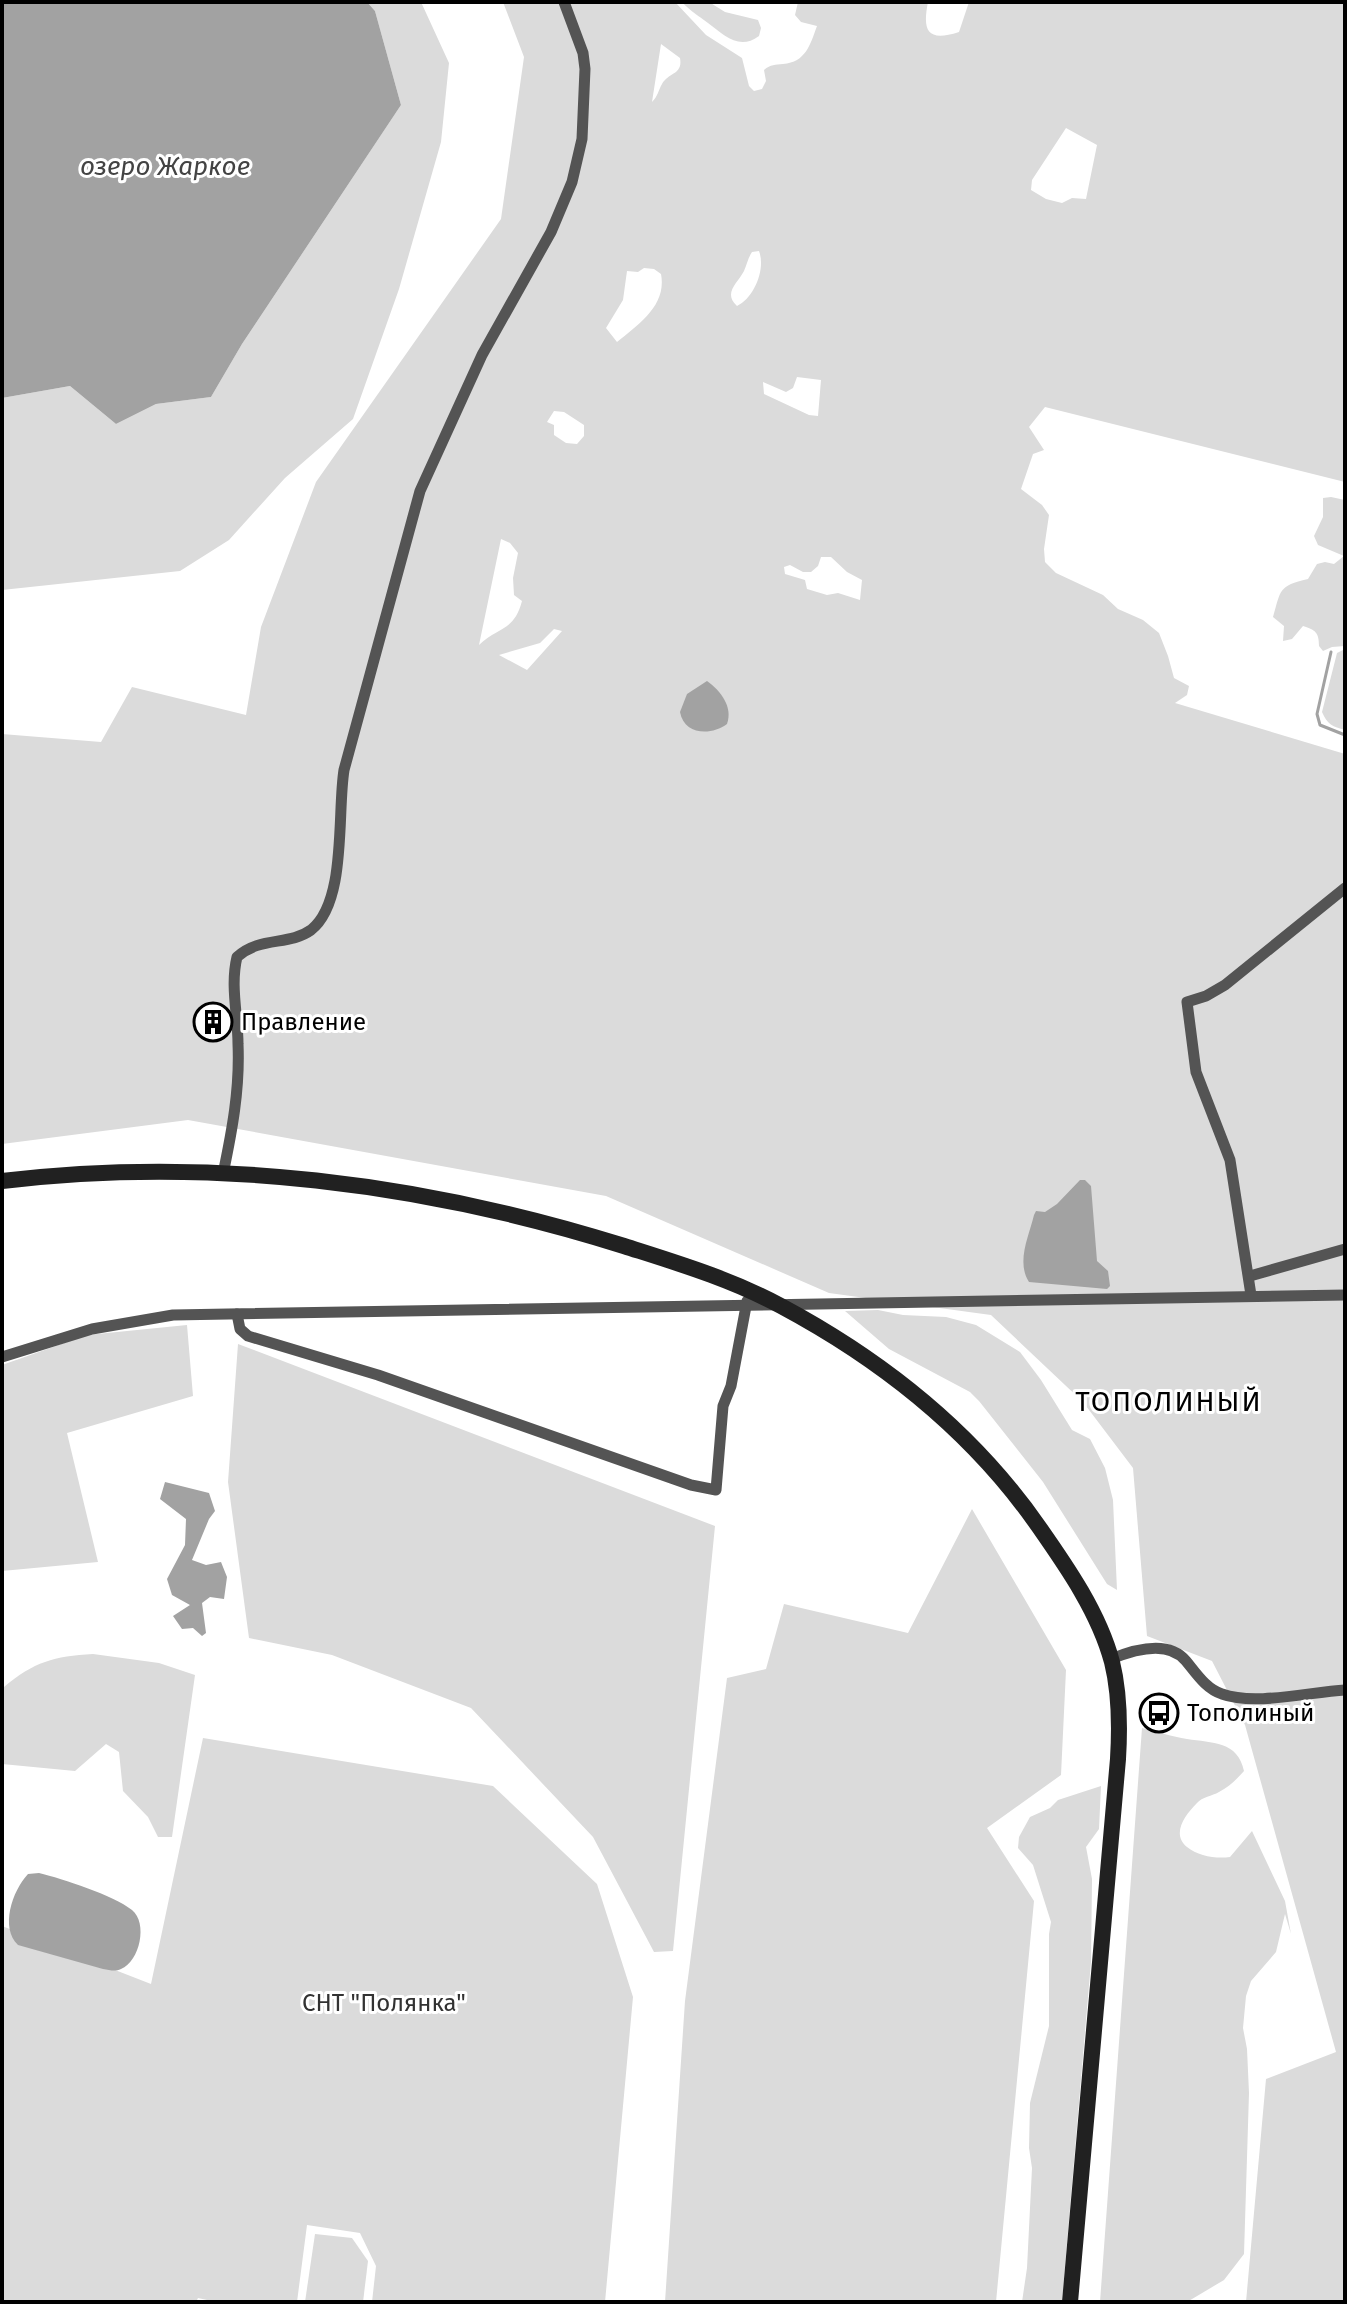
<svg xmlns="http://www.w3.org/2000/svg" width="1347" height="2304" font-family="'Fira Sans',sans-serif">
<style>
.green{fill:#dbdbdb;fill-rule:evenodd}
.water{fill:#a2a2a2}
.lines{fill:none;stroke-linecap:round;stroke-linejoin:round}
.stream{stroke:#a2a2a2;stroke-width:3}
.street{stroke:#545454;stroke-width:11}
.secondary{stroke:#212121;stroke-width:16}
.labels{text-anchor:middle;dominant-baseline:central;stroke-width:6;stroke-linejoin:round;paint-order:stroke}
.poi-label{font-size:24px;fill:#000;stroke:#fff;text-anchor:start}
.park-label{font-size:24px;fill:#323232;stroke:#fff}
.water-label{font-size:26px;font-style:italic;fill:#434343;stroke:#fff}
.quarter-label{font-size:28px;letter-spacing:2px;fill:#000;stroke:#fff}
</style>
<rect width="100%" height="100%" fill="#fff"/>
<!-- green -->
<g class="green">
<polygon points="367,2 421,2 449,63 441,142 399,289 353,419 285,478 229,540 180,571 2,590 2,398 70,386 116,424 156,404 211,397 242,344 401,105 375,11"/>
<path d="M503 2H675L706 35 742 58 749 86 754 91 762 89 766 81 764 70C771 64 775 65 783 64 806 62 810 45 817 26L801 22 795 15 798 2H928C922 32 928 42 959 32L969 2H1345V482L1045 407 1029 427 1044 450 1033 454 1021 489 1042 505 1049 515 1044 549 1045 562 1056 573 1103 595 1118 609 1143 620 1159 633 1168 656 1174 678 1189 686 1187 695 1175 703 1345 754V2302H1246L1266 2079 1336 2052 1245 1725 1212 1661 1147 1636 1133 1468 1083 1402 991 1315 829 1293 606 1196 188 1120 2 1144V734L101 742 132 687 246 715 261 627 316 482 501 219 524 57ZM661 44 680 58C683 75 669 72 662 84 658 91 658 96 652 102ZM1066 128 1097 145 1086 199 1072 198 1062 203 1046 199 1031 190 1032 180ZM759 251C766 269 754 298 737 306 723 293 737 284 744 271 747 264 748 258 752 252ZM644 268 654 269 661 274C667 305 639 324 617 342L606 328 623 300 627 271 638 272ZM797 377 821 380 818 416 809 415 764 394 763 382 786 392 793 388ZM554 411 564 412 584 425V436L577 444 566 443 554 435V425L547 422ZM501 539 510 543 518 553 513 578 514 595 522 601C514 632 497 627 479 645ZM821 557H831L847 572 862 580 860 600 838 593 827 595 807 589 805 580 785 574 784 567 790 565 803 572H811L818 566ZM554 629 562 631 527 670 499 655 540 643Z"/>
<path d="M682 2H709L725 12 758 20 761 28 759 36C739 51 724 35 708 23 699 16 690 11 682 2Z"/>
<path d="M1331 497 1345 500V646L1332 647 1323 651 1319 646C1319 633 1316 630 1303 626L1292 639 1283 641 1284 626 1273 617C1281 590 1278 586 1308 579L1317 564 1325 562 1334 564 1344 556 1318 545 1314 536 1323 517V498Z"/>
<path d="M1345 649V730C1333 727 1327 724 1322 712L1336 657 1337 653Z"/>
<polygon points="878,1310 903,1315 946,1317 976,1325 1020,1352 1041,1380 1072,1430 1090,1439 1105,1468 1113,1500 1117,1590 1107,1584 1043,1482 979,1401 970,1392 889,1349 845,1311"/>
<polygon points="187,1325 193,1396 67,1433 98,1562 2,1571 2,1365 87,1335"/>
<polygon points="238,1344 715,1526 673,1951 654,1952 593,1837 471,1708 332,1655 249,1638 228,1482"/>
<polygon points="972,1509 1066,1670 1061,1775 987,1828 1034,1901 996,2302 665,2302 685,2001 727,1678 766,1669 784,1604 908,1633"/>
<path d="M93 1654 159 1663 195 1675 172 1837H158L148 1817 123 1791 119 1752 106 1744 75 1771 2 1764 4 1687C34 1662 54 1656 93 1654Z"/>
<path d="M1142 1728C1157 1731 1172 1737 1187 1739 1212 1743 1238 1741 1244 1771 1237 1779 1229 1787 1219 1792 1212 1796 1202 1797 1197 1803 1185 1815 1171 1834 1187 1847 1198 1856 1216 1859 1230 1857L1252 1831 1285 1901 1291 1934 1285 1914 1276 1952 1251 1981 1246 1996 1243 2028 1247 2049 1249 2093 1244 2254 1224 2280 1187 2302H1100Z"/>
<polygon points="203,1738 493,1786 597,1884 633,1997 605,2302 372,2302 376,2266 360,2233 307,2225 297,2302 216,2302 198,2298 196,2302 2,2302 2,1926 151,1984"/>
<polygon points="1101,1786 1099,1829 1086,1847 1092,1879 1091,1962 1062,2302 1022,2302 1027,2268 1032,2168 1029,2148 1030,2103 1049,2026 1049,1934 1051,1922 1033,1865 1018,1848 1019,1837 1030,1817 1050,1808 1058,1800"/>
<polygon points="315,2234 352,2238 368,2261 363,2302 305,2302"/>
</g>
<!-- water -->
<g class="water">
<polygon points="2,2 367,2 375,11 401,105 242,344 211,397 156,404 116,424 70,386 2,398"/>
<path d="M707 681C721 691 733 707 727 724 711 736 684 735 680 712L687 694Z"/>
<path d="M1080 1180H1085L1091 1186 1097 1261 1108 1271 1110 1286 1107 1289 1029 1282C1016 1262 1029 1236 1034 1215L1036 1211 1045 1212 1057 1204Z"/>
<polygon points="165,1482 209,1493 215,1511 209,1519 192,1560 206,1565 221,1562 227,1577 224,1599 210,1597 202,1603 206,1633 202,1636 193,1628 182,1629 173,1616 190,1605 172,1595 167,1579 185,1545 186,1519 160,1499"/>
<path d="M39 1873C63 1879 113 1895 132 1910 148 1923 140 1961 121 1969 115 1972 110 1970 103 1969L18 1945C0 1928 12 1891 28 1874Z"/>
</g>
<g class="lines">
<!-- stream -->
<polyline class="stream" points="1331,652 1317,714 1320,725 1345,735"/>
<!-- street -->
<g class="street">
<path d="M223 1174C232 1131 240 1089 238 1044 238 1015 230 986 237 957 260 936 289 946 311 930 347 902 337 813 344 770L420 491 482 355 551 232 572 182 582 139 585 69 583 53 564 2"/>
<polyline points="1250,1276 1345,1249"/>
<polyline points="1251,1295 1230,1160 1196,1072 1187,1002 1206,996 1225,985 1345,888"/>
<polyline points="237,1314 240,1329 248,1336 378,1375 691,1485 716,1490 723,1406 731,1386 747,1301"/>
<polyline points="2,1357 92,1329 173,1315 1345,1295"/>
<path d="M1111 1659C1133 1650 1168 1639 1186 1661 1196 1673 1206 1689 1222 1694 1255 1706 1309 1692 1345 1690"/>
</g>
<!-- secondary -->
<path class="secondary" d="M2 1181C211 1156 424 1183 624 1246 677 1263 731 1279 781 1306 882 1360 973 1432 1039 1527 1067 1567 1099 1613 1112 1662 1120 1694 1120 1726 1118 1759L1070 2302"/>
</g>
<!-- icons -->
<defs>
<symbol id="building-ring" viewBox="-11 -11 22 22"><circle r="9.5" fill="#fff" stroke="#000" stroke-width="1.5"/><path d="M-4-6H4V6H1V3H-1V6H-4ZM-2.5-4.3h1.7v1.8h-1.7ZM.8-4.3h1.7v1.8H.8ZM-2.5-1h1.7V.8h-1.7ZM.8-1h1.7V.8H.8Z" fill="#000"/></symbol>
<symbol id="bus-ring" viewBox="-11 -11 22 22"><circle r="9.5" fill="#fff" stroke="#000" stroke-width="1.5"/><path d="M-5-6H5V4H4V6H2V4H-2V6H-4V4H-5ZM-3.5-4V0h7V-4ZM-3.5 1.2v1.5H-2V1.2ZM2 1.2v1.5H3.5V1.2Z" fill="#000"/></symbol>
</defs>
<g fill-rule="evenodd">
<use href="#building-ring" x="191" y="1000" width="44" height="44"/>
<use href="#bus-ring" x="1137" y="1691" width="44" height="44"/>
</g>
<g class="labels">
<!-- poi labels -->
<g class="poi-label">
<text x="241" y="1022">Правление</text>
<text x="1187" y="1713">Тополиный</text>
</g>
<!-- park labels -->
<g class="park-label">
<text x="384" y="2003">СНТ "Полянка"</text>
</g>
<!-- water labels -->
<g class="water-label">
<text x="165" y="166">озеро Жаркое</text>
</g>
<!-- quarter labels -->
<g class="quarter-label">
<text x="1169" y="1401">ТОПОЛИНЫЙ</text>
</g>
</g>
<!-- border -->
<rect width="1347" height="2304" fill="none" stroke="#000000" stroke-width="8"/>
</svg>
